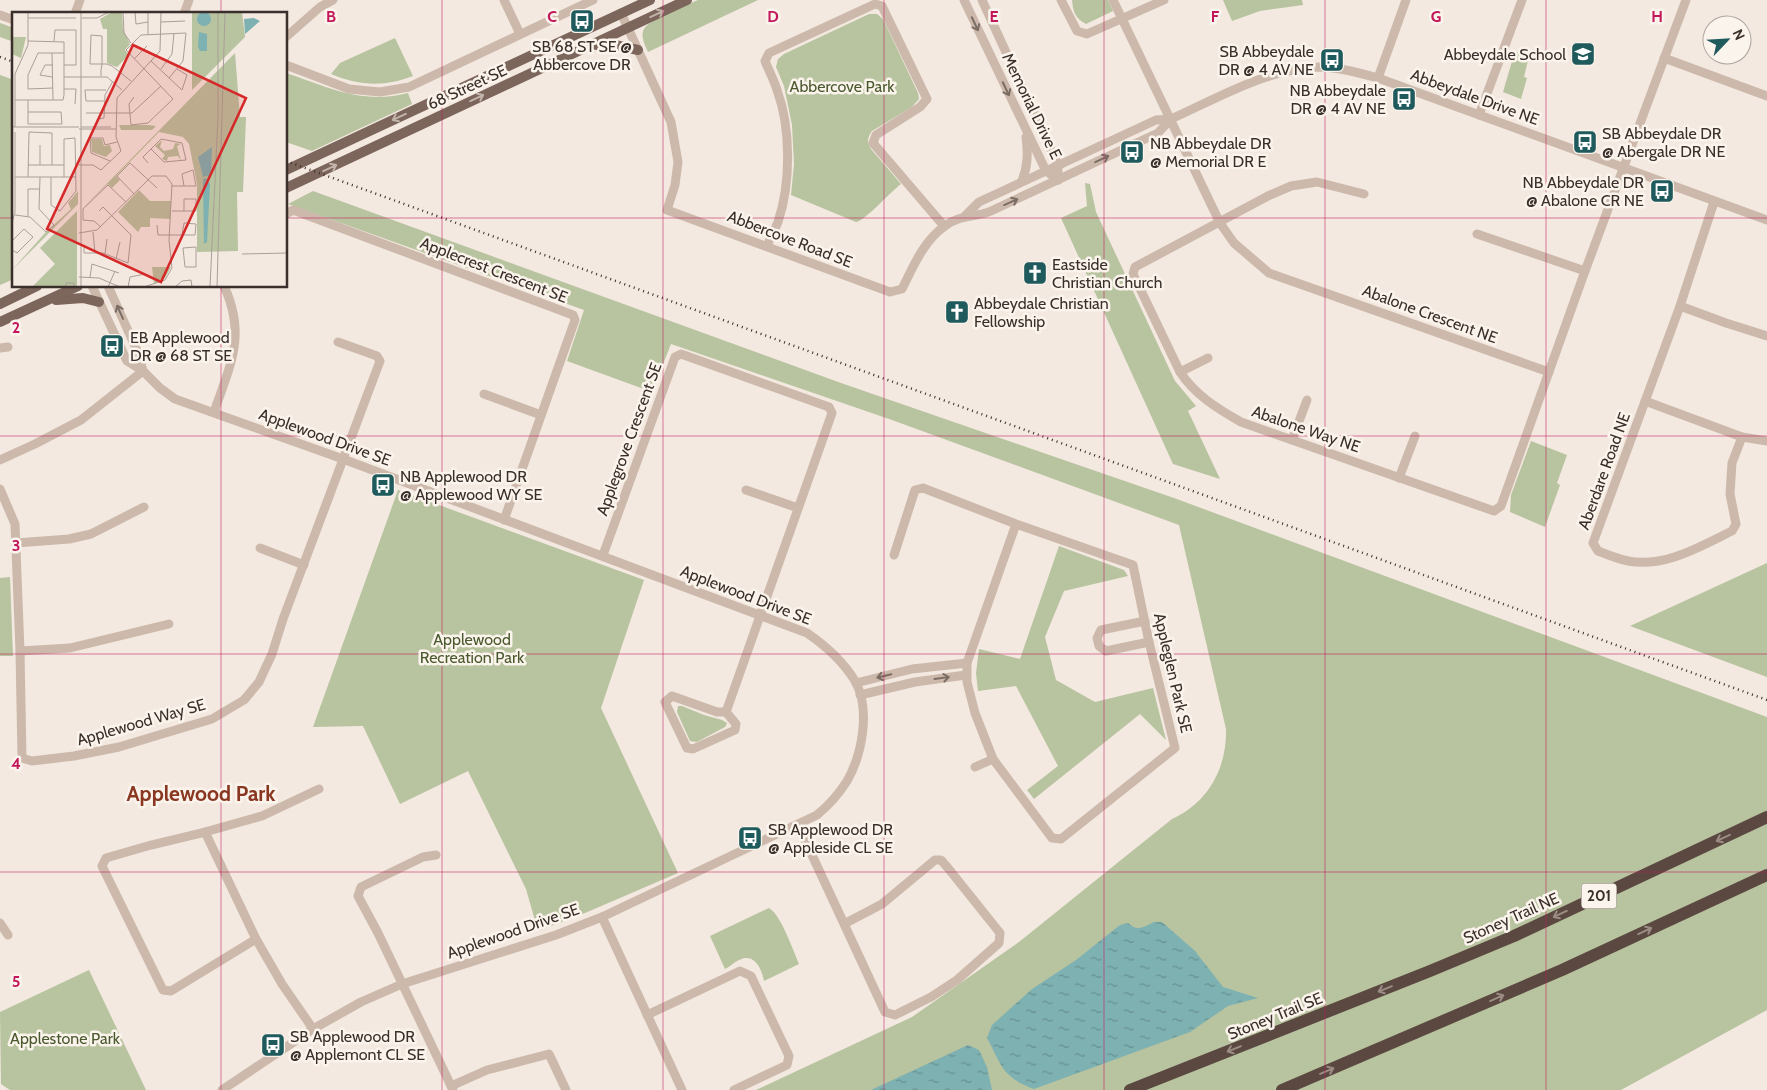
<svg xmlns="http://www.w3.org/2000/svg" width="1767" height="1090" font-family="Cabin,sans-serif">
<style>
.green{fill:#b8c39f}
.water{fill:url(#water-ripples)}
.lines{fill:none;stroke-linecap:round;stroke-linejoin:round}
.minor{stroke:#ccb9ab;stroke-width:9}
.major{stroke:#7c655b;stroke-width:10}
.highway{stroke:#5b4841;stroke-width:12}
.rail{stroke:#3a2f2a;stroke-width:2.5;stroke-dasharray:1 4;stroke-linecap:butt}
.oneway{stroke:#c2b4ab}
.oneway2{stroke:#7c6d64}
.oneway3{stroke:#9b8d85}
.grid{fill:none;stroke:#c2185b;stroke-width:1;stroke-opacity:0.55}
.labels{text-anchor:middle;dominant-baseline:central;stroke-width:5;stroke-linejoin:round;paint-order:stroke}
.shield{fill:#fbf4ec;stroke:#746a64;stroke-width:1}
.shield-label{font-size:15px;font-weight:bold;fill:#3a2f2a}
.poi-label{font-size:16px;fill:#3a2f2a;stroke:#fbf4ec;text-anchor:start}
.park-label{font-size:16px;fill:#4a592e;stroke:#fbf4ec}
.street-label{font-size:16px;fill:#3a2f2a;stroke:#fbf4ec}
.district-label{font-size:21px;font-weight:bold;fill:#8a3722;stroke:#fbf4ec}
.inset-road{fill:none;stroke:#a99f97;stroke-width:1}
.view{fill:#d62828;fill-opacity:0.15;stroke:#d62828;stroke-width:2.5}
.inset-edge{fill:none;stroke:#3a2f2a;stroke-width:2.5}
.grid-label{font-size:16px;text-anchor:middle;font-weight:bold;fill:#c2185b;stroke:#fbf4ec;stroke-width:5;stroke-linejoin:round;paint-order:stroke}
</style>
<defs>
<pattern id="water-ripples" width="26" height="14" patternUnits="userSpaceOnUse" patternTransform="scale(1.25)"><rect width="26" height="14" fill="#7eb1b1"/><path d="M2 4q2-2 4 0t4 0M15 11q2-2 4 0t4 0" fill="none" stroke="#689090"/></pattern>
</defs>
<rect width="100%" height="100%" fill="#f3e9e0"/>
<!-- green -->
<g class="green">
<path d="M698 0H758L648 52C645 45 640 36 644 29 650 19 687 5 698 0Z"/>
<path d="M1072 0H1108L1113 11 1086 24C1075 18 1073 12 1072 0Z"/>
<polygon points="1223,0 1302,0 1303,5 1260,11 1232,21"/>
<path d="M869 14H877L883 19 918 93 919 99 912 107 872 131C867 138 867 142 871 149L901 184C890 192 865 221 856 222L791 195 794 164 792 125 784 86 776 67 778 59 784 54Z"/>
<polygon points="0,23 14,28 14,42 0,37"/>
<path d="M395 38 413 76C385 87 359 86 331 74L340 63Z"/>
<polygon points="1515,51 1529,56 1524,77 1527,78 1521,99 1503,92"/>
<path d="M286 73C328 87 362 105 408 93L412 104 312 151 286 142Z"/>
<polygon points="0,75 14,80 14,279 0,285"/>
<polygon points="1085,183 1090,184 1096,212 1175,381 1196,406 1188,411 1220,479 1173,464 1061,218 1087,206"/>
<path d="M313 191 841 383 1174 498 1767 717V1010L1621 1090H756L912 1017 1019 942 1172 819C1208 803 1227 768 1226 729L1179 525 892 420 671 344 652 392 567 361 584 310 288 204Z"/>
<polygon points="1531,441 1567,455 1557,483 1560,485 1545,527 1510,512 1511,495"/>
<polygon points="398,490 644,580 601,708 678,873 585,913 538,931 526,889 468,771 400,804 363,726 313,727"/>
<polygon points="1059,546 1124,570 1128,576 1064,591 1045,637 1056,680 1095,702 1153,688 1166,740 1140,714 1034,799 1027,790 1058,766 1016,686 978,691 976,673 979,649 1020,659"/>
<polygon points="1767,563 1767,677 1630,626"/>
<polygon points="10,577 13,656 0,656 0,578"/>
<polygon points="678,706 682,706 704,715 722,720 727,723 725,727 697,742 690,741 677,712"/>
<path d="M769 908C781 915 793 950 799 964L764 981C762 969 754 952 739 960 734 962 730 967 725 969L710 936Z"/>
<polygon points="89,970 146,1090 10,1090 1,1084 0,1012"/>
</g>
<!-- water -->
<g class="water">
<path d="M1154 922H1162L1195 951 1223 987 1258 998 1228 1006 1190 1032 1034 1089C1002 1077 1002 1066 987 1038L992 1025 1032 989 1076 960 1120 925 1128 923C1137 932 1144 927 1154 922Z"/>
<polygon points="968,1045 979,1050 987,1067 992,1090 871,1090"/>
</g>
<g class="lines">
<!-- minor -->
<g class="minor">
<polyline points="504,0 520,34"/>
<polyline points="964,0 1046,171 1058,180"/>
<polyline points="982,0 1058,165 1058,180"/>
<polyline points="1061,0 1077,31 1087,34 1164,0"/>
<polyline points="1113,0 1220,223 1234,243 1269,273 1549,372"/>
<path d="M621 13 671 122 678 162 675 185 667 210 890 292 902 289C913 267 924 240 945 226 961 214 975 218 991 211 1047 185 1103 159 1158 133L1171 119"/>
<polyline points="75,14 80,0"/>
<polyline points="184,14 189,0"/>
<polyline points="0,15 14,20"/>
<polyline points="286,37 320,7 333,0"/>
<polyline points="1664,58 1767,96"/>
<polyline points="286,65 349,89 380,92 409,87 593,0"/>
<polyline points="1378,78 1406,0"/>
<polyline points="1479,115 1522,0"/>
<path d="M1022 181C1028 166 1028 153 1026 137"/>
<path d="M1364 194 1317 182 1291 186 1268 196 1135 267 1133 274 1180 372C1195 395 1218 409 1241 422L1494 511 1501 506 1585 271 1686 0"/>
<path d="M1714 202 1680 306 1593 543 1598 551C1608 555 1618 559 1628 561 1665 568 1701 546 1732 531L1736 524 1730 494 1732 463 1742 437"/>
<polyline points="286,214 293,210 573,315 575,320 504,520"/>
<path d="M965 216 979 202 1156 120 1171 119C1218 98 1266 69 1318 67 1339 67 1359 73 1378 78L1767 220"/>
<polyline points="1477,234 1585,271"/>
<path d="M767 246C770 238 775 230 778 222 791 183 791 128 777 90 774 80 769 71 765 61L769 53 875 4 882 6 927 99 920 107 876 135 873 143 944 226"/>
<path d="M92 286 127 361 143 371 160 388 175 399 343 459 807 633C826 646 843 661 855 681 871 709 862 755 847 781 839 794 829 805 817 815L602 917 556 935 402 984 361 1002 313 1029 222 1090"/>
<polyline points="108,286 138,353 143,371"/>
<polyline points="1680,306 1726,323 1767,336"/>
<polyline points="0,348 8,347"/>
<polyline points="1180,372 1208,358"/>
<polyline points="484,394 541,415"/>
<polyline points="1645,401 1742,437 1767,441"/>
<path d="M214 412C230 365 247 336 224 286"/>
<polyline points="1292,440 1307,400"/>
<polyline points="0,460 35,444 81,420 143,371"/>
<polyline points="1399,478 1415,436"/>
<polyline points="0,489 15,524 20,651 22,758 32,761 74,756 119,747 212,719 244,700 259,682 272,654 283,619 380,361 377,356 338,342"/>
<polyline points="746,490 798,508"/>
<polyline points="16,543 69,539 91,534 144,507"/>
<polyline points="260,548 304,565"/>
<polyline points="603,555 675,357 681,354 829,407 832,413 726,712"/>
<polyline points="894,555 915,490 923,488 1016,524 1133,565 1149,642 1175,748 1061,839 1052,838 993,759 975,713 967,682 967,663 1016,524"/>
<polyline points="1145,621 1101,630 1097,638 1099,646 1106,651 1149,642"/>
<polyline points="20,651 70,648 169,624"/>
<polyline points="856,683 912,669 967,663"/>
<polyline points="860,695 915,682 966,675"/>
<polygon points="672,696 717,712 726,712 736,724 735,730 693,749 687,748 665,702"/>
<polyline points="975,767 993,759"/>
<polyline points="798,825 885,1012 895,1015 931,997 957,980 999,943 1000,933 948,868 941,860 935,860 882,904 844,924"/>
<polygon points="205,832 256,939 171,991 163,990 102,866 106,858 151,845"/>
<polyline points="205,832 262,816 319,789"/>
<polyline points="436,855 423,857 361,887 358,896 378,933 453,1090"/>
<polyline points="602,917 682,1090"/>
<polyline points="0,923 8,935"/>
<polyline points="256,939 282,984 313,1029"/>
<polyline points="647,1015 740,971 751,976 789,1056 787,1065 734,1090"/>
<polyline points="451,1086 487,1070 549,1054 566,1090"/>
</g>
<!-- major -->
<g class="major">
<polyline points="596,45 615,45 638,50"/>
<polyline points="286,170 650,0"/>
<polyline points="286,188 687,0"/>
<polyline points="56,300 83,298 99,302"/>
<polyline points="0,304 37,286"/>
<polyline points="0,322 78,286"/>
</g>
<!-- highway -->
<g class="highway">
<polyline points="1130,1090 1430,971 1514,936 1767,817"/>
<polyline points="1282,1090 1562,970 1767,875"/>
</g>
<!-- rail -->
<g class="rail">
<polyline points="0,57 14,62"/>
<polyline points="286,161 1767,700"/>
</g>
</g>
<!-- one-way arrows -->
<defs><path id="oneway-shaft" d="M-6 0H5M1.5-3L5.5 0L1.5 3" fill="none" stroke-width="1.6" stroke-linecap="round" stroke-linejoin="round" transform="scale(1.25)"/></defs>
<g class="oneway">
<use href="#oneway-shaft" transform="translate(657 14) rotate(-25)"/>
<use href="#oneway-shaft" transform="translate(477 98) rotate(-25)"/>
<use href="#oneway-shaft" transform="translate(399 117) rotate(155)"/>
<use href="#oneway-shaft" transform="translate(330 168) rotate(-25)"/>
</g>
<g class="oneway2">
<use href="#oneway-shaft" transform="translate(975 24) rotate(65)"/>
<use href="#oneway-shaft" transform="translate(1006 89) rotate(65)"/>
<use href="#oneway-shaft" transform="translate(1102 159) rotate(-25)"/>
<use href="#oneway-shaft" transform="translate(1011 202) rotate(-24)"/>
<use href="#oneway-shaft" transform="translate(120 312) rotate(-114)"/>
<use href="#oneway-shaft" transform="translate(884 676) rotate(166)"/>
<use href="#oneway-shaft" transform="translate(942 678) rotate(-8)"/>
</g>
<g class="oneway3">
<use href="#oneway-shaft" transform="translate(1723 838) rotate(155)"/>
<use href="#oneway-shaft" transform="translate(1560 914) rotate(155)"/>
<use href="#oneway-shaft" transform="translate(1645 931) rotate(-25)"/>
<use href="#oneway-shaft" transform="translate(1385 989) rotate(158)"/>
<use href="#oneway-shaft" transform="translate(1497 998) rotate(-24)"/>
<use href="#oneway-shaft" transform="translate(1234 1049) rotate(158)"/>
<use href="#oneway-shaft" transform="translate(1327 1071) rotate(-23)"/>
</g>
<!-- grid -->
<path class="grid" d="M221 0V14M442 0V1090M663 0V1090M884 0V1090M1104 0V1090M1325 0V1090M1546 0V1090M0 218H14M286 218H1767M221 286V1090M0 436H1767M0 654H1767M0 872H1767"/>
<!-- icons -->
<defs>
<symbol id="bus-square" viewBox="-11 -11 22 22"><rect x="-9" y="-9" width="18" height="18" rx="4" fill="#1f5a5c" stroke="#fbf4ec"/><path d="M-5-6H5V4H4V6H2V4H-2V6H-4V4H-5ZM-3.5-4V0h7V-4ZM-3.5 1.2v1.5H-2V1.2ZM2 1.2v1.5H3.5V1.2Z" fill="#fff"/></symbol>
<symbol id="school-square" viewBox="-11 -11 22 22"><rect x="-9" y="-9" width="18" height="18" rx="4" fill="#1f5a5c" stroke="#fbf4ec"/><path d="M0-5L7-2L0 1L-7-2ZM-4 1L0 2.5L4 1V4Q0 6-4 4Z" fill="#fff"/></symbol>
<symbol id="church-square" viewBox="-11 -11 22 22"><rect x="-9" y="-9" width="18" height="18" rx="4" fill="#1f5a5c" stroke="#fbf4ec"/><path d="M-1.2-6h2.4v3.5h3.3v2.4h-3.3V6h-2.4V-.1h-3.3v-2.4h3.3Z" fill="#fff"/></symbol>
</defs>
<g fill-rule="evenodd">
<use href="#bus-square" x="568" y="7" width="28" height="28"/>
<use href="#school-square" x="1569" y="40" width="28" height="28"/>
<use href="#bus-square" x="1318" y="46" width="28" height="28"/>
<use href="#bus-square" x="1390" y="85" width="28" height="28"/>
<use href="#bus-square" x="1571" y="128" width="28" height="28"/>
<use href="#bus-square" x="1118" y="138" width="28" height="28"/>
<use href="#bus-square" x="1648" y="177" width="28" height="28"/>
<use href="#church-square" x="1021" y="259" width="28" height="28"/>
<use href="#church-square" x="943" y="298" width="28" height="28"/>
<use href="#bus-square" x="98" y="332" width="28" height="28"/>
<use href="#bus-square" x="369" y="471" width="28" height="28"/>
<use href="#bus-square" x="736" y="824" width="28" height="28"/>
<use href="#bus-square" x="259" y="1031" width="28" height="28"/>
</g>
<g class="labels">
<!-- shield labels -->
<rect class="shield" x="1581.5" y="883.5" width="35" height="25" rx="4"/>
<g class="shield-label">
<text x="1599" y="896">201</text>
</g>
<!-- poi labels -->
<g class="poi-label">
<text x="582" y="46" text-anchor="middle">SB 68 ST SE @<tspan x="582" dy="18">Abbercove DR</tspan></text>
<text x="1314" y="51" text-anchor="end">SB Abbeydale<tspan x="1314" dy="18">DR @ 4 AV NE</tspan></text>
<text x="1566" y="54" text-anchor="end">Abbeydale School</text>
<text x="1386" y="90" text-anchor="end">NB Abbeydale<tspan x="1386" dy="18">DR @ 4 AV NE</tspan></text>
<text x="1602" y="133">SB Abbeydale DR<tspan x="1602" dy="18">@ Abergale DR NE</tspan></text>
<text x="1150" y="143">NB Abbeydale DR<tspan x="1150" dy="18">@ Memorial DR E</tspan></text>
<text x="1644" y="182" text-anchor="end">NB Abbeydale DR<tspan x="1644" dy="18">@ Abalone CR NE</tspan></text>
<text x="1052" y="264">Eastside<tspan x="1052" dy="18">Christian Church</tspan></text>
<text x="974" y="303">Abbeydale Christian<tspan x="974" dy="18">Fellowship</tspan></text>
<text x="130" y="337">EB Applewood<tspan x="130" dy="18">DR @ 68 ST SE</tspan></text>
<text x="400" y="476">NB Applewood DR<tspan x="400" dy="18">@ Applewood WY SE</tspan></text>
<text x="768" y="829">SB Applewood DR<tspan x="768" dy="18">@ Appleside CL SE</tspan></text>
<text x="290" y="1036">SB Applewood DR<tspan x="290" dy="18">@ Applemont CL SE</tspan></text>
</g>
<!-- park labels -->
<g class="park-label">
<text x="842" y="86">Abbercove Park</text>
<text x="472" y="639">Applewood<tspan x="472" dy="18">Recreation Park</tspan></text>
<text x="65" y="1038">Applestone Park</text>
</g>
<!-- street labels -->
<g class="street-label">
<text transform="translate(467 87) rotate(-25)">68 Street SE</text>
<text transform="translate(1475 97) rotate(20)">Abbeydale Drive NE</text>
<text transform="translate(1032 106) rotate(64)">Memorial Drive E</text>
<text transform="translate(790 239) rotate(21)">Abbercove Road SE</text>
<text transform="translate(494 270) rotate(21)">Applecrest Crescent SE</text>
<text transform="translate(1430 314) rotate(20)">Abalone Crescent NE</text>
<text transform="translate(1306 429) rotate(19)">Abalone Way NE</text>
<text transform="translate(325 437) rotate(20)">Applewood Drive SE</text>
<text transform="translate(629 439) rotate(-70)">Applegrove Crescent SE</text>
<text transform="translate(1604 471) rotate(-70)">Aberdare Road NE</text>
<text transform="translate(746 595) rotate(21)">Applewood Drive SE</text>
<text transform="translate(1173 673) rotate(77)">Appleglen Park SE</text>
<text transform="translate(141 722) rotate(-16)">Applewood Way SE</text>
<text transform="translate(1511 918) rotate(-24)">Stoney Trail NE</text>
<text transform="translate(513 931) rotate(-19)">Applewood Drive SE</text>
<text transform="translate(1275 1016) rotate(-22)">Stoney Trail SE</text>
</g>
<!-- district labels -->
<g class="district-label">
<text x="201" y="793">Applewood Park</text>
</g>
</g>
<!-- overview -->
<g transform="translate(12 12)">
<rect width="275" height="275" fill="#f3e9e0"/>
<path d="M100 0H110L111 17 118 32 113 38 117 43 105 55 95 51V17H91L88 7ZM180 0H230L233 25 180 78ZM0 25H14L9 46 0 42ZM223 41 228 105H234L231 180H225L226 239 185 240V172L177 132 171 125 147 120 104 164 108 168 100 176 96 172 70 197ZM107 113H136L144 114 140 118H109ZM79 127H90L92 134 98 133 100 139 94 145 80 140ZM150 128 148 135 152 139 161 137 163 131 169 132 165 134 169 149 166 144 156 145 155 149 150 147 153 143 143 134ZM127 178 138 189H159L158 207 138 206V215H129L126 220 106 200ZM66 179V192L0 258 33 221 59 197 56 191ZM65 199V275H20L43 252 28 236ZM140 255H159L153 266 142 272Z" fill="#b8c39f"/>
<path d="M185 7a7 7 0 1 1 14 0a7 7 0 1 1-14 0ZM242 6 248 9 233 22 232 7ZM187 20 195 22V39H188L186 35ZM200 135 199 163 191 165 186 145ZM194 166 198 172 195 230 192 232 191 167Z" fill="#7eb1b1"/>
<path class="inset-road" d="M69 0V275M111 0 112 21 119 31M123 0 124 12 136 10M136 0V22M16 6H64M70 6H85L97 0M149 10 173 9M42 29 43 18H64V53H52M40 41 41 88M122 47 135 34M139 49 170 78 175 63 165 57M149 57 160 42 162 21M89 64V58L90 52V24L79 23 78 52H95L100 54 119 69M40 65 28 63 33 53H41M52 65H95L110 78M41 76 16 77V63L26 41H52M52 77H64L63 92M122 85 117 92 119 113 136 111 161 87 114 38 129 23 174 21 171 49 157 66M3 88H51L52 83V30L16 29M16 88V112H50L49 100H16M92 89H74L73 78H94M74 101H120L149 74M86 107 92 106 93 83 101 69M0 115H67M3 115V62L16 33V0M69 115H99M67 117H104M98 149 79 141 78 126H91L93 133 105 130M136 151 131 145 149 127 170 131 174 148 152 150 139 137M16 153H52M28 153V133M67 153H81L89 158 109 139 104 125 105 86 148 39 149 0M3 165H64M16 165 17 120 40 121V153M39 165V193L48 199 64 179 63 126 52 127V165M160 174H184L181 158 170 162 172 174M122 182 105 164 118 151 145 176M160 199H184V187H172V199M3 203 18 205 34 220 42 213 27 197 28 165M16 204V177H28M0 211 3 200V120M145 213 146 223H183L184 212 172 211 170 223M89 215 82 209 71 208V197L96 173 114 190M81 220 83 241M67 221 85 218 140 164H154L160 172 157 228 160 256 153 268 132 275M0 229 12 217 21 225 5 241 0 238M72 233V241H91L116 251 119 223 91 195 87 199M184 235V255H173L171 236ZM93 242 95 227M230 242 275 241M104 247 108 230M67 265 87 266 108 275M78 265 80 252 107 261M54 275V271H62V275M96 275 103 259M116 275 118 265 133 262M163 275 170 269 179 268 180 275M198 275 206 105V0M205 275 213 0"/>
<path class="view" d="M121 33 234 86 149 270 35 217Z"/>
<rect width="275" height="275" class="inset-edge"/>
</g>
<g class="grid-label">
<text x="331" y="22">B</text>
<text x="552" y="22">C</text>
<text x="773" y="22">D</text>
<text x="994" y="22">E</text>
<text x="1215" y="22">F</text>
<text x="1436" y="22">G</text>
<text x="1657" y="22">H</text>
<text x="16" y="333">2</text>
<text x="16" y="551">3</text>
<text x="16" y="769">4</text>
<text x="16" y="987">5</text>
</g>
<!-- north arrow -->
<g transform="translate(1727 40) rotate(65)"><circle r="24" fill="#fbf4ec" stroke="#aea59e"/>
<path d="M0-4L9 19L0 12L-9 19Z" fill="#1f5a5c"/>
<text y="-8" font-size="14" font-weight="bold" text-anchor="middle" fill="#3a2f2a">N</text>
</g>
</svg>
